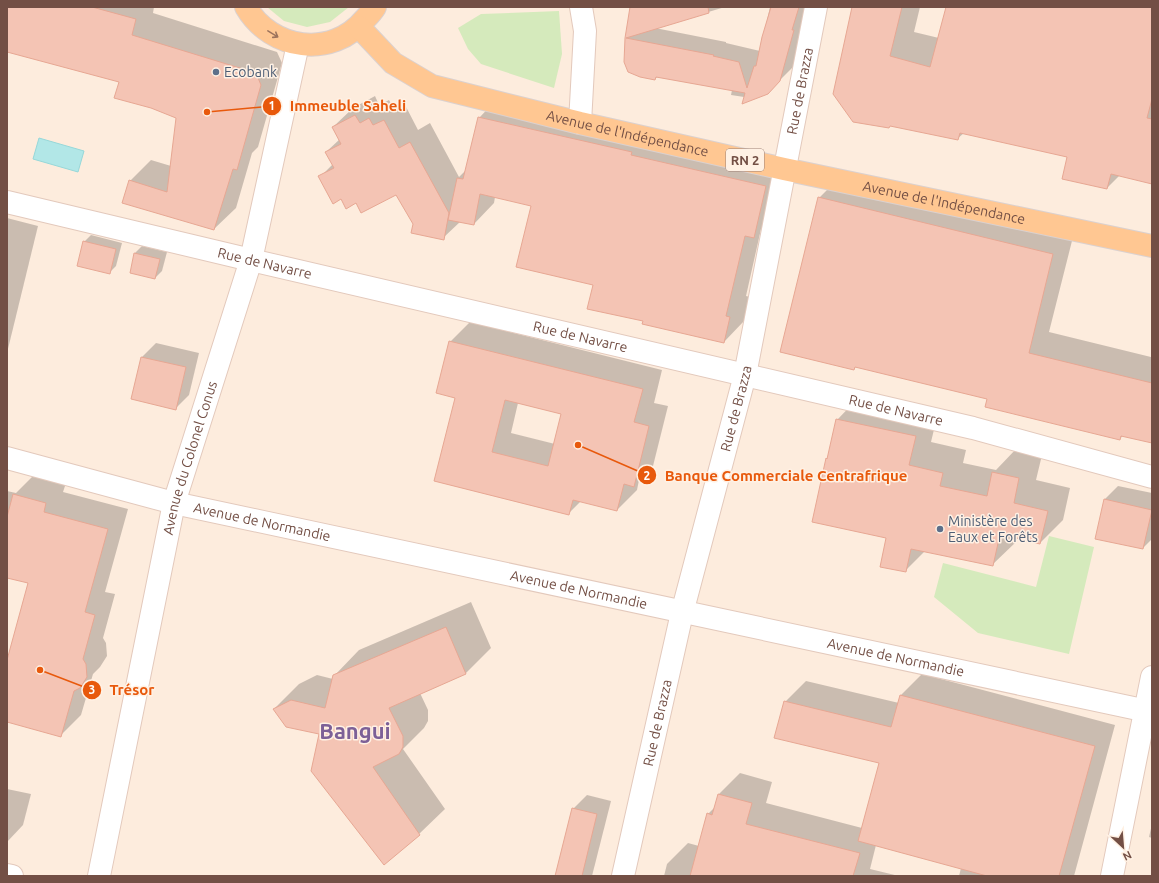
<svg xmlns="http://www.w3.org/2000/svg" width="1159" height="883" font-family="Ubuntu,sans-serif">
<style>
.green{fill:#d5eabc}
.water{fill:#b2e7e7;stroke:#97d8d9}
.shadow{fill:#0003;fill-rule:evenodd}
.building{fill:#f4c4b4;stroke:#e7a793;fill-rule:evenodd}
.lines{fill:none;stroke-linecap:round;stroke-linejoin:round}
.minor-casing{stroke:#e3c9bc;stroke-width:24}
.tertiary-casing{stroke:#e3c9bc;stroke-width:24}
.primary-casing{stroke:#dbd1cf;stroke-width:24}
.minor{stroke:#fff;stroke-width:22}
.tertiary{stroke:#fff;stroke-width:22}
.primary{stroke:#ffc792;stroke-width:22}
.oneway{stroke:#9d735c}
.service-dot{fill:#5c6f8a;stroke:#fff1e4;stroke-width:1.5}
.labels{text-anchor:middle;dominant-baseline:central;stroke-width:3;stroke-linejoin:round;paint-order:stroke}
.shield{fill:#fff1e4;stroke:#9d8075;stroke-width:1}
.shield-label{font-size:13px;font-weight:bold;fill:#734f45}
.service-label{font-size:14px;fill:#4e5e75;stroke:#fff1e4;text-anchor:start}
.street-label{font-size:14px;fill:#734f45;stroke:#fff1e4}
.town-label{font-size:22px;font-weight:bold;fill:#7d6097;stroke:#fff1e4}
.leader{fill:none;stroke:#e8590c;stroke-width:1.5}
.callout-dot{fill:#e8590c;stroke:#fff1e4;stroke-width:1.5}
.mark-label{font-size:12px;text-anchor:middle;font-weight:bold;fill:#fff}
.callout-label{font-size:15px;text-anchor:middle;font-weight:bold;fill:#e8590c;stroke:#fff1e4;stroke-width:3;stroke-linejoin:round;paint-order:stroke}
</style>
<rect width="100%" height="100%" fill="#fdecdd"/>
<!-- green -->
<g class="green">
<polygon points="267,7 349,7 330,22 307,27 284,21"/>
<polygon points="559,11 562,54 554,88 481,64 468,49 458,28 481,14"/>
<polygon points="1049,536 1094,547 1069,654 978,633 934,597 943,563 1036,587"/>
</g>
<!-- water -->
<polygon class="water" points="39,138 84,151 78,172 33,159"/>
<!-- shadow -->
<g class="shadow">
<polygon points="7,7 154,7 153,13 277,52 282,63 258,147 252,153 236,208 214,229 130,181 151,160 171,166 177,117 120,81 7,50"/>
<polygon points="632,7 725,7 655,28 726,42 726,43 760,51 770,7 807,7 806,17 793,67 767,93 758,97 744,97 731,95 732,90 657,77 655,79 626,38"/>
<polygon points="853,7 920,7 914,32 939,38 947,7 1152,7 1152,182 1120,175 1107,188 1068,157 964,133 957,139 891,125"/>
<polygon points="375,96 379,105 389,100 393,107 403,101 418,130 430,123 459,177 466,170 479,118 499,97 786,166 774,217 761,229 746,296 750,297 744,321 724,342 644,320 594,284 532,205 495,197 494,203 474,224 461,221 443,238 414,224 397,193 357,202 320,177 333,164 326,152 340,139 333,127 353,108"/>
<polygon points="840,177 1074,233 1049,332 1151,357 1152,354 1152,442 1123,435 1120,439 989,398 856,366 854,369 819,198"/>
<polygon points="7,218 38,226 7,353"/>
<polygon points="91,235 122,243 116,266 110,272 84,242"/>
<polygon points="142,246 167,252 162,271 155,278 131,272 135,253"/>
<path d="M470 322 662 370 654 403 668 406 653 466 639 480 637 490 617 510 581 501 568 514 435 481 457 397 450 342ZM518 403 562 414 555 444 511 433Z"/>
<polygon points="156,343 199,353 189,395 175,409 132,398 142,357"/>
<polygon points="860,396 938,413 931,442 966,450 963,463 996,470 1016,449 1042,455 1036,480 1070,488 1063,520 1040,543 1017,537 1016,542 992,565 925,551 905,571 887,537 827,459 828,457 837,420"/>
<polygon points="35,474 66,483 63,492 128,509 105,592 115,594 103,638 106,643 107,656 100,667 93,674 81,715 61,735 7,721 7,663 30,583 7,576 7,491 16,493"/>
<polygon points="1118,486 1152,493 1152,539 1143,548 1104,500"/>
<polygon points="471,602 491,648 466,673 420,693 428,710 428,721 424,728 403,749 445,809 419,834 321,733 274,709 299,684 317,675 333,679 334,676 359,650"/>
<polygon points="922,674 1115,725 1074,876 959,876 961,868 876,845 870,869 899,876 664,876 667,864 688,843 699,846 708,814 716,806 719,794 740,773 772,782 766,803 862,828 880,762 785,702 806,681 899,703 901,695"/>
<polygon points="7,789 31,794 23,825 7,842"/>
<polygon points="587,795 611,801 592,876 556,876 573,809"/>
<polygon points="1152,824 1152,838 1149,837"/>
</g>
<!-- building -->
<g class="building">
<polygon points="7,7 92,7 136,19 132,35 256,73 261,85 237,170 233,169 214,230 122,203 129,180 167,192 176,118 151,108 114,98 119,82 7,52"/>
<polygon points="630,7 708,7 709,13 626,38 714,55 713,56 739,62 747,88 754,66 756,66 762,37 771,7 799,7 792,30 794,30 780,81 768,94 742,104 745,93 656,77 655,80 640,77 628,72 624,62 625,38"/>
<polygon points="852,7 902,7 890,56 930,67 946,7 1152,7 1152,99 1147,118 1152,119 1152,184 1111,174 1107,189 1062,179 1067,157 960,133 958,140 890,126 889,128 853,122 833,94"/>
<polygon points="355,115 360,123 369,118 373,125 384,120 399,148 410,142 449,213 444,240 411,233 413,224 396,195 361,213 356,203 346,209 341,199 333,204 318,176 334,168 325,152 341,144 332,127"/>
<polygon points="478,117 632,152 631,155 766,186 754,238 745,236 726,316 730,317 724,343 642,324 643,321 587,309 593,285 516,267 531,206 480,194 474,225 448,220 457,178 463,179"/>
<polygon points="818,197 1053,254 1029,353 1152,383 1152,443 1121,436 1120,440 985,407 987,399 855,367 854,370 780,352"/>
<polygon points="83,241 116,249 110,274 77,266"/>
<polygon points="134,253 160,259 155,279 130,273"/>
<path d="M449 341 643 389 634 422 649 426 634 487 624 484 617 511 573 500 569 515 434 481 455 398 436 393ZM505 400 561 414 548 466 492 452Z"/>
<polygon points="141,357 186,367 176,410 131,399"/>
<polygon points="836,419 916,436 909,465 943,473 940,486 987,496 992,472 1019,478 1014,503 1048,511 1040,544 1000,534 993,566 911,549 906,572 880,567 886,538 812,522 826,458 827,459"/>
<polygon points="13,494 46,503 44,512 108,529 85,612 95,615 83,659 86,664 87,677 80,688 74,691 61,737 7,722 7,660 28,583 7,578 7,517"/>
<polygon points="1104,499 1152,510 1143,549 1095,539"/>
<polygon points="446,627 466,674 389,708 403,736 403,747 399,754 373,767 420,835 384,865 311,771 319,734 286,727 273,709 291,700 325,708 333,675"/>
<polygon points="900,695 1095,746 1059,876 987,876 858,841 879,763 774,738 784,701 891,727"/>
<polygon points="718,794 752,803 746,824 860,853 853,876 690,876 707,813 712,815"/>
<polygon points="572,808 597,814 582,876 555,876"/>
</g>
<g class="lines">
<defs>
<g id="minor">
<path id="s1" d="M7 202 251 260 973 428 1152 477"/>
<path id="s2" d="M7 458 174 503 1152 712"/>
<polyline points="7,875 12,876"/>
<path id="s3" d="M99 876 174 503 251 260 298 44"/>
<polyline points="1112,876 1152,677"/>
</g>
<g id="tertiary">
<polyline points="580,123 585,31 581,7"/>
<path id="s4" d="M623 876 682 613 745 375 816 7"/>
</g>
<g id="primary">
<path d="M246 7C271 50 332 59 365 19 369 15 372 12 375 7"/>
<path id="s5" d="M359 27 393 63 432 86 580 123 784 169 1152 246"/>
</g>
</defs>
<!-- minor casing -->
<use href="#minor" class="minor-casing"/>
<!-- tertiary casing -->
<use href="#tertiary" class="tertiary-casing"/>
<!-- primary casing -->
<use href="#primary" class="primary-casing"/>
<!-- minor -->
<use href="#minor" class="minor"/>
<!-- tertiary -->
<use href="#tertiary" class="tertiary"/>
<!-- primary -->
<use href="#primary" class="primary"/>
</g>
<!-- one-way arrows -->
<defs><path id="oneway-shaft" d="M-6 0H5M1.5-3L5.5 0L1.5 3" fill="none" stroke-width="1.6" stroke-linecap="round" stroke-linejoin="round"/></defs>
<use class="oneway" href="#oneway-shaft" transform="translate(273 34) rotate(31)"/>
<!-- markers -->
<g class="service-dot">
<circle cx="216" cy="72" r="4"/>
<circle cx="940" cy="529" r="4"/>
</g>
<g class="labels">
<!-- shield labels -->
<rect class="shield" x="726" y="149" width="38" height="22" rx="3"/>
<g class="shield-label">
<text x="745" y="160">RN 2</text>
</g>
<!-- service labels -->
<g class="service-label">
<text x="224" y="72">Ecobank</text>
<text x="948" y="521">Ministère des<tspan x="948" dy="16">Eaux et Forêts</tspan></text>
</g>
<!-- street labels -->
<g class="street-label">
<text stroke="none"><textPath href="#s4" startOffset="805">Rue de Brazza</textPath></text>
<text stroke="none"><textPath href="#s5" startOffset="296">Avenue de l'Indépendance</textPath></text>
<text stroke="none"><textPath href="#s5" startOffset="620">Avenue de l'Indépendance</textPath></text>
<text stroke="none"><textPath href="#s1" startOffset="265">Rue de Navarre</textPath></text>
<text stroke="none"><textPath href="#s1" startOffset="589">Rue de Navarre</textPath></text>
<text stroke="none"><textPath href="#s4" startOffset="481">Rue de Brazza</textPath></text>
<text stroke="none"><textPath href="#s1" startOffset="913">Rue de Navarre</textPath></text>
<text stroke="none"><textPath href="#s3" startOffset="428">Avenue du Colonel Conus</textPath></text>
<text stroke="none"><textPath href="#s2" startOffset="263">Avenue de Normandie</textPath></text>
<text stroke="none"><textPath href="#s2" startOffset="587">Avenue de Normandie</textPath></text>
<text stroke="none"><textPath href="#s2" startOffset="911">Avenue de Normandie</textPath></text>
<text stroke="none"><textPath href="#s4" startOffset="157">Rue de Brazza</textPath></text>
</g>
<!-- town labels -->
<g class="town-label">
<text x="355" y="730">Bangui</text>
</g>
</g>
<!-- callouts -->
<path class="leader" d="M207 112L272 106M578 445L647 475M40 670L92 690"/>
<g class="callout-dot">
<circle cx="207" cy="112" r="4"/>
<circle cx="578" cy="445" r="4"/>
<circle cx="40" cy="670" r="4"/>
<circle cx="272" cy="106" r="10"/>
<circle cx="647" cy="475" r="10"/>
<circle cx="92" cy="690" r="10"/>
</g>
<g class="mark-label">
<text x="272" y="110">1</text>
<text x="647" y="480">2</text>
<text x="92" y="694">3</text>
</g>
<g class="callout-label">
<text x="348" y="111">Immeuble Saheli</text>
<text x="786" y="481">Banque Commerciale Centrafrique</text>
<text x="132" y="695">Trésor</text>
</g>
<!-- border -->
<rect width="1159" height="883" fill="none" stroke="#734f45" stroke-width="16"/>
<!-- north arrow -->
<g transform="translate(1123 847) rotate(154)" stroke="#fff1e4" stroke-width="3" paint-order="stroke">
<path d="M0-3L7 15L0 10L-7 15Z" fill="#734f45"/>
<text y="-6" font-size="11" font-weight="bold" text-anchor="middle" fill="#734f45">N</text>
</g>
</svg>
